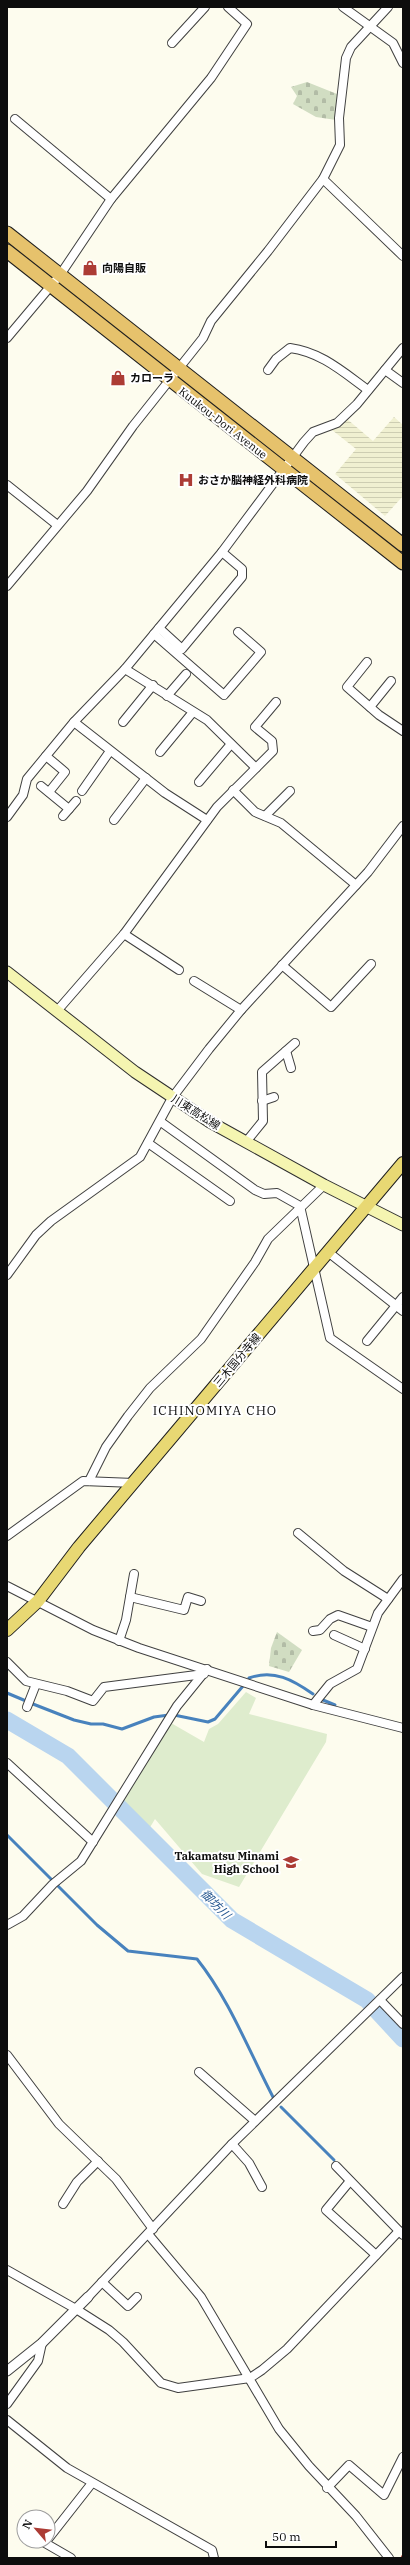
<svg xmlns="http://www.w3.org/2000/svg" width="410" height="2565" font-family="'IBM Plex Serif','Noto Sans JP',serif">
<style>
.farmland{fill:url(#farmland-rules)}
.cemetery{fill:url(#cemetery-stones)}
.pitch{fill:#deeccd}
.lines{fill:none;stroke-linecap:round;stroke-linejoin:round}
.stream{stroke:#4882bd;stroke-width:3}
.river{stroke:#b9d5ef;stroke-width:17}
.minor-casing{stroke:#404040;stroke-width:10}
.tertiary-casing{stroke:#404040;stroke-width:11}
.secondary-casing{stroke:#2f2f2f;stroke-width:13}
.primary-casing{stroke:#1e1e1e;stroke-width:14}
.trunk-casing{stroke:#1e1e1e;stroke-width:15}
.minor{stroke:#fff;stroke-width:8}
.tertiary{stroke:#fff;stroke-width:9}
.secondary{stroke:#f5f5b1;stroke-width:11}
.primary{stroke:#e8d873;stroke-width:12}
.trunk{stroke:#e6c26c;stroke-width:13}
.rail{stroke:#ac3c35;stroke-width:3}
.labels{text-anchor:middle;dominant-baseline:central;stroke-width:4;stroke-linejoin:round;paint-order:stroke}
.poi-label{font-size:11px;font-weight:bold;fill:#0d0d0d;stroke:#fff;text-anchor:start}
.street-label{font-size:11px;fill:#0d0d0d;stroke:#fff}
.water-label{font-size:12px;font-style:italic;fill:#255690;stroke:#fff}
.quarter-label{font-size:13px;letter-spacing:1px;fill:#0d0d0d;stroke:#fff}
</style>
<defs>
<pattern id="farmland-rules" width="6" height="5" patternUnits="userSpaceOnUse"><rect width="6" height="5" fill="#f0f0d1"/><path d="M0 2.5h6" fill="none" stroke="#cdcdb2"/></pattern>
<pattern id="cemetery-stones" width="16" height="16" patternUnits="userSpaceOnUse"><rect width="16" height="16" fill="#d1ddc2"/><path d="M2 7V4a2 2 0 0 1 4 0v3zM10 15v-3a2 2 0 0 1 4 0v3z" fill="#b2bca6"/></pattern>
</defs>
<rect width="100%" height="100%" fill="#fdfcee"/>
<!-- farmland -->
<polygon class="farmland" points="394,417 403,425 403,496 385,516 335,474 356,449 332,430 347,419 373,441"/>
<!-- cemetery -->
<g class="cemetery">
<polygon points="307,82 337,94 336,120 316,117 293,104 297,96 291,87"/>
<polygon points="277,1632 302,1650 289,1672 269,1666 271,1648"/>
</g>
<!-- pitch -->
<polygon class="pitch" points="246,1692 256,1698 249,1714 327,1734 326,1742 239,1887 202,1874 155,1819 149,1829 123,1802 171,1723 204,1742 209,1729 218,1724"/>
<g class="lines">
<!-- stream -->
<g class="stream">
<path d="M249 1678C274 1669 293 1680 313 1694"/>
<polyline points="7,1693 26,1701"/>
<polyline points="323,1700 335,1705"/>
<polyline points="33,1704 74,1720 91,1724 103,1724 122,1729 154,1717 169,1715"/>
<polyline points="174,1715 208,1722 215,1719 243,1686"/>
<path d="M7 1835 97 1925 128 1951 197 1959C229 1999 249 2051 273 2097"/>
<polyline points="281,2107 334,2160"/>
</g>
<!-- river -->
<polyline class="river" points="7,1720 68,1756 232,1920 367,2000 403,2039"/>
<defs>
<g id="minor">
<polyline points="343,7 393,43 403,63"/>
<polyline points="172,43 205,7"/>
<polyline points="15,119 111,199"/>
<polyline points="323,179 403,256"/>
<polyline points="7,338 60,275 111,199 211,78 247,24 228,7"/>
<path d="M268 370 276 359 290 348C321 352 343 372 368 390"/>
<polyline points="385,370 403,383"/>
<polyline points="7,485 56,524"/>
<polyline points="7,586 87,491 133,426 203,338 211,321 268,251 323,179 340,145 339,118 346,58 351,47 388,7"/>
<polyline points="159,628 182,649 242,577 242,569 222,552"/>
<polyline points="154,634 224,695 261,652 238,632"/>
<polyline points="367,662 347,687 379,715 403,731"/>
<polyline points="125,669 207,720 256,768"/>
<polyline points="167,696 186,674"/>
<polyline points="370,707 391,681"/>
<polyline points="74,722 165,793 207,820"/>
<polyline points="123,722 153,685"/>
<polyline points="160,752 193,712"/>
<polyline points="46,756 65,772 49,792"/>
<polyline points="199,782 231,744"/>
<polyline points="41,786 69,809"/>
<polyline points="233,790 255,812 281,823 356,885"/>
<polyline points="82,791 110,751"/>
<polyline points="63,816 76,801"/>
<polyline points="265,816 290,791"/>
<polyline points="7,817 23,795 27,779 74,722 125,669 222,552 304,442 313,432 337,423 357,404 403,348"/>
<polyline points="114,820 146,778"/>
<polyline points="124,934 179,970"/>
<polyline points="282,965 331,1007 371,964"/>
<polyline points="194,981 241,1010"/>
<polyline points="57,1011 124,934 217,807 273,751 272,741 255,727 276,702"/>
<polyline points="286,1051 291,1068"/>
<polyline points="262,1101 274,1097"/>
<polyline points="161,1122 255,1190 264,1194 277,1193 300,1206 330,1338 403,1389"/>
<polyline points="246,1142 263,1121 262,1072 295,1043"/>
<polyline points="148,1143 230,1201"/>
<polyline points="328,1252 403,1311"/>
<polyline points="7,1275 36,1235 51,1221 140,1157 172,1098 209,1049 241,1010 368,872 403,826"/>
<polyline points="367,1341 403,1297"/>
<polyline points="89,1481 106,1447 128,1416 150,1388 201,1339 255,1262 268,1239 324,1185"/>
<polyline points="298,1533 344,1571 388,1599"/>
<polyline points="7,1536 83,1481 134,1483"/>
<polyline points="7,1586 93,1630 139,1648 313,1705 403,1728"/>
<polyline points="130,1597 184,1610 188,1597 201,1601"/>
<polyline points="313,1631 320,1630 330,1619 338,1615 372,1627"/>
<polyline points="334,1635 365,1649"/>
<polyline points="119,1641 126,1620 134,1574"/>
<polyline points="7,1662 26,1681 67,1691 93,1701 104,1687 204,1674"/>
<polyline points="313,1705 330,1684 357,1669 378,1613 403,1579"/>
<polyline points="27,1707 36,1684"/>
<polyline points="7,1763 93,1842"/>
<polyline points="7,1925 23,1916 53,1884 81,1861 177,1706 207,1669"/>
<polyline points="380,2000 403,2024"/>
<polyline points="7,2055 59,2124 116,2179 153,2229"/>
<polyline points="199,2072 255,2121"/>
<polyline points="232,2144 249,2163 262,2187"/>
<polyline points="336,2166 403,2235"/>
<polyline points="350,2181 326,2210 376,2255"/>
<polyline points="63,2204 77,2182 98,2161"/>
<polyline points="148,2234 201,2297 279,2429 309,2466 356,2516 389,2558"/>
<polyline points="7,2270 76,2309 109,2330 123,2342 161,2383 178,2388 250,2378 262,2370 287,2349 399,2231"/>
<polyline points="102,2282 128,2306 137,2297"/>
<polyline points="88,2297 232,2144 403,1977"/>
<polyline points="7,2404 38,2361 42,2343"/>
<polyline points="7,2420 67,2468 212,2550 214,2558"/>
<polyline points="327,2488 349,2465 384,2495 403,2457"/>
<polyline points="48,2539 92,2483"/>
<polyline points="47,2541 45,2543 71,2558"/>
</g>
<polyline id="tertiary" points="7,2371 42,2343 88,2297"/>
<polyline id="secondary" points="7,972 135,1072 210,1122 324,1185 403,1225"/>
<polyline id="primary" points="7,1630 38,1601 79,1547 403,1163"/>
<g id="trunk">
<polyline points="7,233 403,545"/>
<polyline points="7,251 403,563"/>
</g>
</defs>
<!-- minor casing -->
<use href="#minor" class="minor-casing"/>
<!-- tertiary casing -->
<use href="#tertiary" class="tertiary-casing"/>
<!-- secondary casing -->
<use href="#secondary" class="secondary-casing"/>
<!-- primary casing -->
<use href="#primary" class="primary-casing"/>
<!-- trunk casing -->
<use href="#trunk" class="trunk-casing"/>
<!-- minor -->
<use href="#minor" class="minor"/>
<!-- tertiary -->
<use href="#tertiary" class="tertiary"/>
<!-- secondary -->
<use href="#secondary" class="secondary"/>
<!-- primary -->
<use href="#primary" class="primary"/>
<!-- trunk -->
<use href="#trunk" class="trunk"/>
<!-- rail -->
<polyline class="rail" points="402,2558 403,2556"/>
</g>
<!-- icons -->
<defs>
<symbol id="shop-bare" viewBox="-9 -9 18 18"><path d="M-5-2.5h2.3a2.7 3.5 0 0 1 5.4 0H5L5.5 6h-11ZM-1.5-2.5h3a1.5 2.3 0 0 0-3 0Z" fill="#ac3c35" stroke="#fff" stroke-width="2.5" paint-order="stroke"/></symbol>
<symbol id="hospital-bare" viewBox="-9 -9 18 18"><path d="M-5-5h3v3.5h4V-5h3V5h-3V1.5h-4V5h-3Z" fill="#ac3c35" stroke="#fff" stroke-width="2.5" paint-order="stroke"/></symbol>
<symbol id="school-bare" viewBox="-9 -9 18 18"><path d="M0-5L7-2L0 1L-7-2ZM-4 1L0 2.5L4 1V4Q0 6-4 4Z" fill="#ac3c35" stroke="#fff" stroke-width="2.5" paint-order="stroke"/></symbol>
</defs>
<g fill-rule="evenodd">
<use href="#shop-bare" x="79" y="257" width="22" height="22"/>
<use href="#shop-bare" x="107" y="367" width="22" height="22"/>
<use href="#hospital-bare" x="175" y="469" width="22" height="22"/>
<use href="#school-bare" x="280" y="1851" width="22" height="22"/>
</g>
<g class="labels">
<!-- poi labels -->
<g class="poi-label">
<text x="102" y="268">向陽自販</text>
<text x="130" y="378">カローラ</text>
<text x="198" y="480">おさか脳神経外科病院</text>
<text x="279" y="1856" text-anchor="end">Takamatsu Minami<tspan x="279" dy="13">High School</tspan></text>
</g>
<!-- street labels -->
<g class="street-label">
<text transform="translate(223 423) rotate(38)">Kuukou-Dori Avenue</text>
<text transform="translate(196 1112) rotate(32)">川東高松線</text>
<text transform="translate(237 1360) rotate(-50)">三木国分寺線</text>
</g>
<!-- water labels -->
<g class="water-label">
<text transform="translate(216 1904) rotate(45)">御坊川</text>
</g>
<!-- quarter labels -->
<g class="quarter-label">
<text x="215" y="1410">ICHINOMIYA CHO</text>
</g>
</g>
<!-- border -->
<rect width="410" height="2565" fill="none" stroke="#0d0d0d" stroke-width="16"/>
<!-- north arrow -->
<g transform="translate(36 2529) rotate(298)"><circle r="19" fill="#ffffff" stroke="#9e9e9e"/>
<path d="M0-3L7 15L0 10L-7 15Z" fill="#ac3c35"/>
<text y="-6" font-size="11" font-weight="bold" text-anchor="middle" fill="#0d0d0d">N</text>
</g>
<!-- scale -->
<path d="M266 2541v6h70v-6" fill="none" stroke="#0d0d0d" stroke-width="2"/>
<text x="272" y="2541" font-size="12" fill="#0d0d0d" stroke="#ffffff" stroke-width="3" paint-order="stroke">50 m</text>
</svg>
